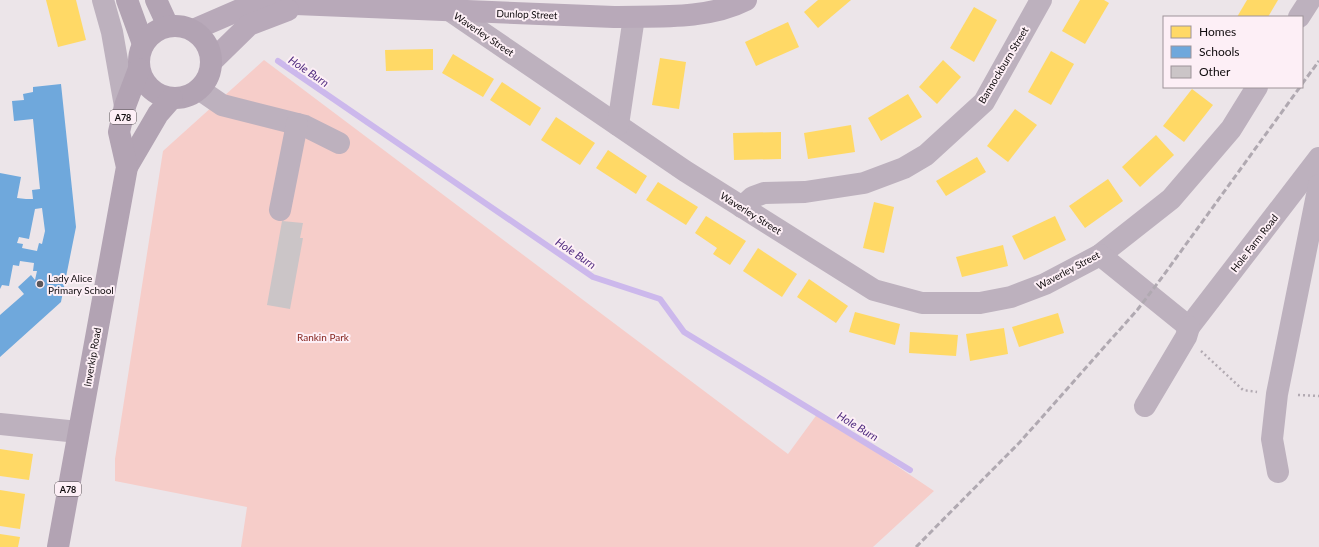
<svg xmlns="http://www.w3.org/2000/svg" width="1319" height="547" font-family="Lato,sans-serif">
<style>
.green{fill:#f6cdc9}
.homes{fill:#ffd966}
.schools{fill:#6fa8dc;fill-rule:evenodd}
.lines{fill:none;stroke-linecap:round;stroke-linejoin:round}
.stream{stroke:#ccb8ec;stroke-width:6}
.building{fill:#cbc5c7}
.path{stroke:#b2aab2;stroke-width:2.5;stroke-dasharray:2 3;stroke-linecap:butt}
.minor{stroke:#bdb1be;stroke-width:22}
.major{stroke:#b8a9b9;stroke-width:22}
.highway{stroke:#b2a3b3;stroke-width:22}
.rail{stroke:#b0a9b1;stroke-width:3;stroke-dasharray:6 3;stroke-linecap:butt}
.poi-dot{fill:#5c575a;stroke:#fdeff6;stroke-width:1.5}
.labels{text-anchor:middle;dominant-baseline:central;stroke-width:4;stroke-linejoin:round;paint-order:stroke}
.shield{fill:#fdeff6;stroke:#564f53;stroke-width:1}
.shield-label{font-size:9px;font-weight:bold;fill:#0f0b0d}
.street-label{font-size:10px;fill:#0f0b0d;stroke:#fdeff6}
.poi-label{font-size:10px;fill:#0f0b0d;stroke:#fdeff6;text-anchor:start}
.park-label{font-size:10px;fill:#821f18;stroke:#fdeff6}
.water-label{font-size:11px;font-style:italic;fill:#512d80;stroke:#fdeff6}
</style>
<rect width="100%" height="100%" fill="#ece5e9"/>
<!-- green -->
<polygon class="green" points="264,60 788,454 818,413 934,491 873,547 241,547 247,507 115,481 115,459 163,151"/>
<!-- homes -->
<g class="homes">
<polygon points="46,0 76,0 86,40 58,47"/>
<polygon points="818,0 851,0 818,28 804,12"/>
<polygon points="1080,0 1104,0 1109,3 1085,44 1062,31"/>
<polygon points="1247,0 1278,0 1268,17 1237,17"/>
<polygon points="974,7 997,20 974,62 950,48"/>
<polygon points="788,22 799,47 756,66 745,42"/>
<polygon points="433,49 433,70 386,71 385,50"/>
<polygon points="1051,51 1074,64 1051,105 1028,92"/>
<polygon points="453,54 494,79 483,97 442,73"/>
<polygon points="660,58 686,62 679,109 652,105"/>
<polygon points="943,60 961,77 937,104 919,87"/>
<polygon points="502,82 541,108 530,126 490,100"/>
<polygon points="1192,89 1213,105 1184,142 1163,126"/>
<polygon points="908,94 922,117 881,141 868,118"/>
<polygon points="1015,109 1037,125 1008,162 987,146"/>
<polygon points="556,117 595,143 580,165 541,140"/>
<polygon points="851,125 855,152 808,159 804,133"/>
<polygon points="781,132 781,159 734,160 733,133"/>
<polygon points="1156,135 1174,155 1140,187 1122,167"/>
<polygon points="608,150 647,176 636,194 596,168"/>
<polygon points="977,157 986,172 946,196 936,181"/>
<polygon points="1108,179 1123,201 1085,228 1069,206"/>
<polygon points="658,182 698,207 686,225 646,200"/>
<polygon points="874,202 894,207 884,253 863,248"/>
<polygon points="706,216 746,241 730,265 713,254 717,248 695,233"/>
<polygon points="1055,216 1066,240 1024,260 1012,236"/>
<polygon points="1003,245 1008,266 962,277 956,257"/>
<polygon points="758,248 797,274 782,297 743,271"/>
<polygon points="809,279 848,306 836,323 797,297"/>
<polygon points="855,312 900,324 895,345 849,332"/>
<polygon points="1058,313 1064,333 1019,347 1012,327"/>
<polygon points="1004,328 1008,354 970,361 966,334"/>
<polygon points="910,332 958,335 956,356 909,353"/>
<polygon points="0,449 33,454 29,480 0,476"/>
<polygon points="0,490 25,494 20,529 0,526"/>
<polygon points="0,534 20,537 18,547 0,547"/>
</g>
<!-- schools -->
<path class="schools" d="M61 84 76 227 61 302 0 357V315L24 294 18 287 31 275 35 280 37 271H33L34 263 20 261 19 266 13 265 9 286 2 285 0 289V173L21 177 17 198 26 199H33L32 190 40 189 33 119 14 121 12 101 24 100 23 94 33 92V87ZM42 208 45 231 42 244 39 243 37 251 22 248 23 244 17 243 19 237 29 239 35 209Z"/>
<g class="lines">
<!-- stream -->
<polyline class="stream" points="278,61 593,277 660,299 684,332 910,470"/>
</g>
<!-- building -->
<polygon class="building" points="282,221 303,223 300,238 303,238 290,309 267,305"/>
<g class="lines">
<!-- path -->
<g class="path">
<polyline points="1201,351 1243,390 1257,392"/>
<polyline points="1298,395 1319,396"/>
</g>
<!-- minor -->
<g class="minor">
<polyline points="103,0 112,32 125,106"/>
<polyline points="450,0 449,10 685,171 874,290 922,303 980,303 1011,297 1045,284 1100,255 1171,199 1231,129 1257,87"/>
<polyline points="1299,17 1310,0"/>
<polyline points="200,88 206,94 222,105 305,126 339,143"/>
<polyline points="618,125 634,17"/>
<polyline points="742,207 753,197 764,193 805,192 864,183 904,168 926,155 984,102 1041,0"/>
<polyline points="280,210 297,124"/>
<polyline points="1100,255 1189,327 1319,158"/>
<polyline points="1145,406 1186,337 1189,327"/>
<polyline points="0,424 78,432"/>
<polyline points="1278,472 1272,439 1277,394 1319,185"/>
</g>
<!-- major -->
<g class="major">
<path d="M193 30 244 8 271 3 614 17C657 16 707 20 746 0"/>
<polyline points="211,62 249,25 288,10"/>
</g>
<!-- highway -->
<g class="highway">
<polyline points="127,0 143,44"/>
<polyline points="156,0 168,26"/>
<circle cx="175" cy="62" r="36"/>
<polyline points="127,167 158,114 172,98"/>
<polyline points="58,547 127,167 119,132 125,106 139,69"/>
</g>
<!-- rail -->
<g class="rail">
<polyline points="1302,84 1319,61"/>
<polyline points="916,547 1020,442 1138,309 1163,276 1300,87"/>
</g>
</g>
<!-- markers -->
<circle class="poi-dot" cx="40" cy="284" r="4"/>
<g class="labels">
<!-- shield labels -->
<g class="shield">
<rect x="110" y="110" width="26" height="14" rx="3"/>
<rect x="55" y="482" width="26" height="14" rx="3"/>
</g>
<g class="shield-label">
<text x="123" y="117">A78</text>
<text x="68" y="489">A78</text>
</g>
<!-- street labels -->
<g class="street-label">
<text transform="translate(527 14) rotate(2)">Dunlop Street</text>
<text transform="translate(484 34) rotate(34)">Waverley Street</text>
<text transform="translate(1003 65) rotate(-59)">Bannockburn Street</text>
<text transform="translate(751 213) rotate(32)">Waverley Street</text>
<text transform="translate(1254 243) rotate(-52)">Hole Farm Road</text>
<text transform="translate(1068 270) rotate(-28)">Waverley Street</text>
<text transform="translate(92 357) rotate(-80)">Inverkip Road</text>
</g>
<!-- poi labels -->
<g class="poi-label">
<text x="48" y="278">Lady Alice<tspan x="48" dy="12">Primary School</tspan></text>
</g>
<!-- park labels -->
<g class="park-label">
<text x="323" y="337">Rankin Park</text>
</g>
<!-- water labels -->
<g class="water-label">
<text transform="translate(309 71) rotate(34)">Hole Burn</text>
<text transform="translate(576 253) rotate(34)">Hole Burn</text>
<text transform="translate(858 426) rotate(31)">Hole Burn</text>
</g>
</g>
<!-- legend -->
<rect x="1163" y="16" width="140" height="72" fill="#fdeff6" stroke="#9e9499"/>
<rect x="1171" y="26" width="20" height="12" fill="#ffd966" stroke="#9e9499"/>
<text x="1199" y="36" font-size="12" fill="#0f0b0d">Homes</text>
<rect x="1171" y="46" width="20" height="12" fill="#6fa8dc" stroke="#9e9499"/>
<text x="1199" y="56" font-size="12" fill="#0f0b0d">Schools</text>
<rect x="1171" y="66" width="20" height="12" fill="#cbc5c7" stroke="#9e9499"/>
<text x="1199" y="76" font-size="12" fill="#0f0b0d">Other</text>
</svg>
